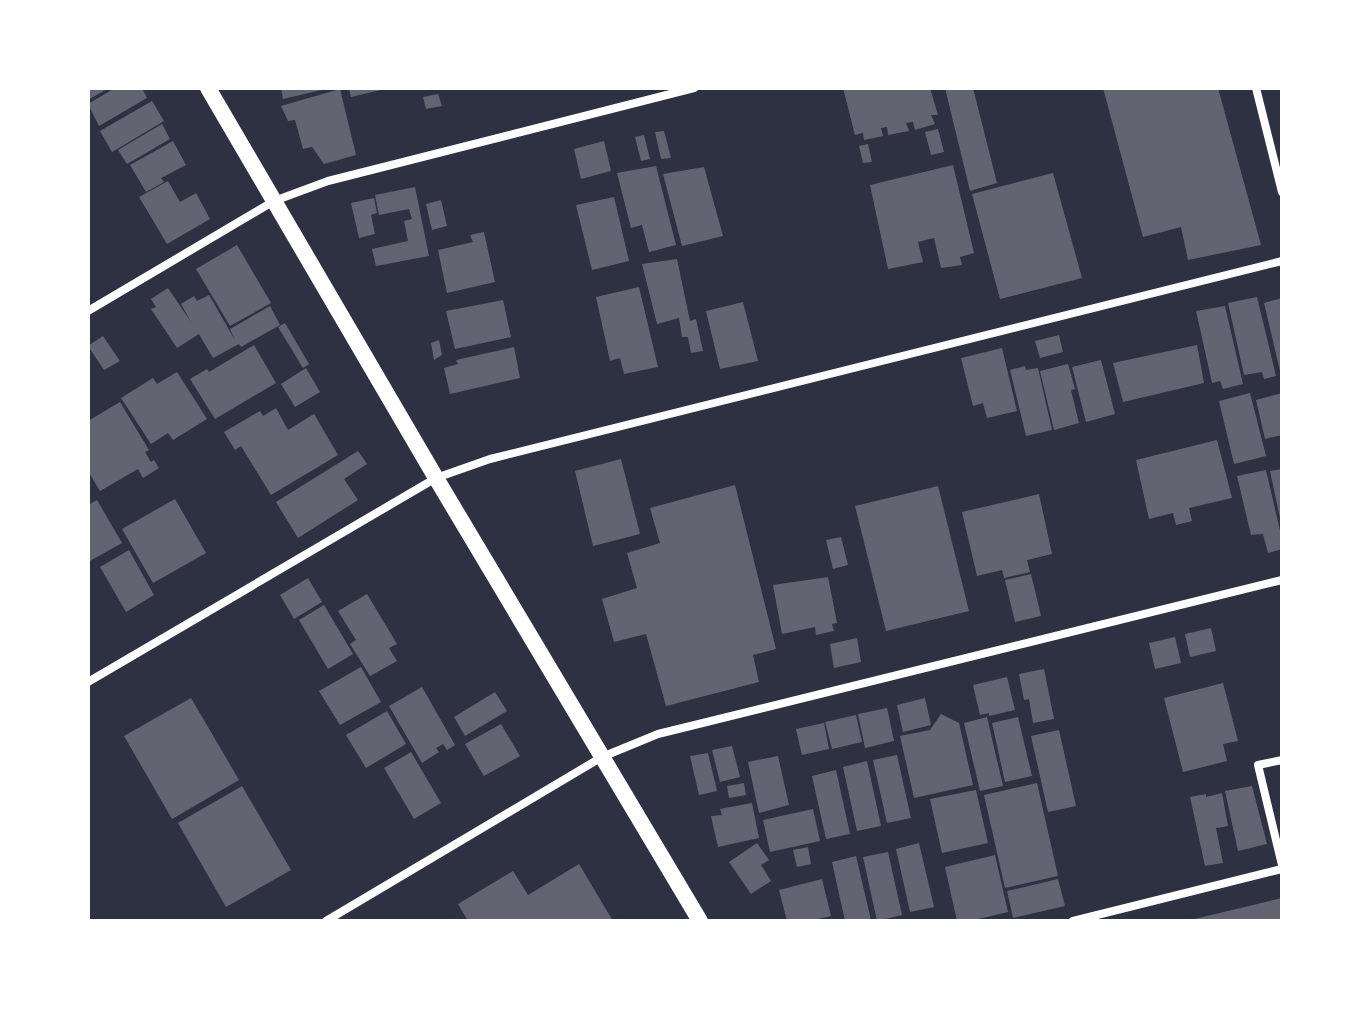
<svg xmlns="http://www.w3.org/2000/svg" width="1370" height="1009" font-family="Figtree,sans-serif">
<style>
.building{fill:#626471}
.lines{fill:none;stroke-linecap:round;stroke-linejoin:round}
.minor{stroke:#fff;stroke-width:8}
.secondary{stroke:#fff;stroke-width:16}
</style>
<rect width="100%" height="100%" fill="#2d3142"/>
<!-- building -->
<g class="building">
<polygon points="88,88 109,88 88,100"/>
<polygon points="115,88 142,88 147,98 99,126 88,104"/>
<polygon points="281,88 326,88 326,89 283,99"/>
<polygon points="349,88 385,88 385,89 351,97"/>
<polygon points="843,88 930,88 938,115 931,115 935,124 915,130 913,122 906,123 909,131 888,135 887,127 881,128 883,136 864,140 863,133 855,135"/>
<polygon points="945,88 973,88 997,183 970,191"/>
<polygon points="1103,88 1218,88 1261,245 1188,260 1181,227 1143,237"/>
<polygon points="340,89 356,155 324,164 312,147 303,149 295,120 288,121 281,106"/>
<polygon points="438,94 442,106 426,109 423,97"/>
<polygon points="152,101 164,121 112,152 100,131"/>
<polygon points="162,124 170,139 127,164 118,150"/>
<polygon points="938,129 944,152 931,155 925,132"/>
<polygon points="664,131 671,158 661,159 655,132"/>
<polygon points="644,135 650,159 641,161 635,137"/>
<polygon points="173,141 186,165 161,178 164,182 146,192 130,165"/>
<polygon points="604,141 611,171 581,179 574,149"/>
<polygon points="868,144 872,162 863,163 859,146"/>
<polygon points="953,165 974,253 960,257 962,265 941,268 934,238 918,242 923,262 888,269 870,185"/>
<polygon points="656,166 676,245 649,252 642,225 631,228 617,173"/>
<polygon points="704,167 723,236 682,246 663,174"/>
<polygon points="1053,173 1082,278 1000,299 972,194"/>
<polygon points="168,181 180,202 196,193 210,219 167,244 139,197"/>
<polygon points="415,187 429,256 376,266 372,249 408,241 404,221 412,219 409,209 379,215 375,195"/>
<polygon points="614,197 629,261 592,270 576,205"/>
<polygon points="374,198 377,213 371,215 375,234 359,238 351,203"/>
<polygon points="441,200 447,226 432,230 426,204"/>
<polygon points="484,232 495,282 447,293 438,250 473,242 470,235"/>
<polygon points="237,245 271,303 230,326 196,269"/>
<polygon points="677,259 690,321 696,319 703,351 691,353 688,337 682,337 679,318 657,324 642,264"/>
<polygon points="639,287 658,367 624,374 620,358 610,361 596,297"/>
<polygon points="168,288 191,322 181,304 194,296 197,301 209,295 235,340 230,329 270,306 280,325 241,347 239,344 213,358 199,334 177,348 151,309 156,307 151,299"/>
<polygon points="1257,297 1276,376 1264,379 1262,372 1244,375 1228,303"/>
<polygon points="1282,298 1282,375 1281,375 1264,303"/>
<polygon points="503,300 511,337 455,349 446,311"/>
<polygon points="743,302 758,361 720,369 706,311"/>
<polygon points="1225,306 1243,384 1223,389 1220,381 1212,383 1196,311"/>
<polygon points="285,323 309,364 303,368 278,327"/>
<polygon points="1059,335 1063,352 1040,358 1035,341"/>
<polygon points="103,336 120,361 104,370 88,346"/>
<polygon points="439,340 442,355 434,360 431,343"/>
<polygon points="254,345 276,383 215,419 190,379 207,369 209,372"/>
<polygon points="1197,345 1204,383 1123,402 1113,363"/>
<polygon points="514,347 520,378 450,394 444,368 458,364 456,360"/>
<polygon points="1002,348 1017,411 987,418 983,403 973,406 961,358"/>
<polygon points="1101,360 1115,414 1086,422 1072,367"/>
<polygon points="1068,364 1075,389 1071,390 1079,423 1054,430 1040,371"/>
<polygon points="1025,366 1026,370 1038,368 1052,430 1026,436 1010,370"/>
<polygon points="306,368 320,392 295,407 281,384"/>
<polygon points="177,372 207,419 173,440 168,433 151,444 121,398 153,378 157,384"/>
<polygon points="1250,393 1266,456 1234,464 1219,401"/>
<polygon points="1282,393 1282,435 1265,439 1256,400"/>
<polygon points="120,402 149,450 145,452 151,462 154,460 159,468 143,478 138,469 100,491 88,471 88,421"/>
<polygon points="276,408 288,430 314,414 338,455 271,495 241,446 235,450 224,432 260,411 263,416"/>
<polygon points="1217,440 1232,498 1189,508 1192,521 1176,525 1173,513 1149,519 1136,460"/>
<polygon points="358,451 367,464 344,479 358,500 298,538 276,502"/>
<polygon points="621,459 640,534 593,546 575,471"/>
<polygon points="1282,469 1282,522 1281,523 1270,471"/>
<polygon points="1266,470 1282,539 1282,549 1268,553 1263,534 1251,535 1237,476"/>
<polygon points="735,485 776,649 753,655 759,682 666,706 646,634 614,642 602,599 637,588 627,553 660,543 650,508"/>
<polygon points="938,486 969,611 886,631 855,506"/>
<polygon points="1039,494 1052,554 1027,560 1030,572 1004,578 1002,570 977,576 962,512"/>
<polygon points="175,499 206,553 153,583 122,529"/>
<polygon points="97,500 122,543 88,562 88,505"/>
<polygon points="841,537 848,565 833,569 826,540"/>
<polygon points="129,550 154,595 126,612 100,567"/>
<polygon points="1031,574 1041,616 1015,622 1005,580"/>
<polygon points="828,577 837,623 832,624 834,631 816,635 815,627 782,634 773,585"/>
<polygon points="308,578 322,602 294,619 280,595"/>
<polygon points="367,594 397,644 389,648 397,661 370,676 350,644 356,640 338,611"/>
<polygon points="324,605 353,654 328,669 299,620"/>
<polygon points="1211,628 1216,651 1190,657 1185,634"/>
<polygon points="1175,637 1181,663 1155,669 1149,643"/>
<polygon points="857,638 861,662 834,668 830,644"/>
<polygon points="361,667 381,702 340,725 319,691"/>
<polygon points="1044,669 1054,719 1033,723 1029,699 1024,700 1019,674"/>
<polygon points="1007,677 1015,710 989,716 989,713 980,715 973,685"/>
<polygon points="1223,683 1238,741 1223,744 1227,761 1183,772 1164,698"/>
<polygon points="422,687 455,745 447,750 443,744 436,748 439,752 422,763 389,706"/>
<polygon points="495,692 507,711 465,736 454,717"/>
<polygon points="191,698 239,780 172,819 124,736"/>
<polygon points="925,698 931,725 903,732 897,705"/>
<polygon points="887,708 894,741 865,748 858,714"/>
<polygon points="387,711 406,744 366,768 346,735"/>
<polygon points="941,714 959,723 973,785 914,798 900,736 930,730"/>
<polygon points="856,715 862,742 832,749 825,722"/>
<polygon points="987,717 1003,786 980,791 964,723"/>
<polygon points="1018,717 1032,776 1005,782 992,723"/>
<polygon points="824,723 829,749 802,755 796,729"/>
<polygon points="501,724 520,756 484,776 465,744"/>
<polygon points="1059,730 1076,806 1048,812 1031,736"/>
<polygon points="732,746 740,777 720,782 712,750"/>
<polygon points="411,752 441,803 414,819 384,768"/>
<polygon points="708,753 717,791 699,795 690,756"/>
<polygon points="897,755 911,818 887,823 873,760"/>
<polygon points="778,756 789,805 759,813 748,762"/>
<polygon points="867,761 881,826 857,831 843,767"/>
<polygon points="836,770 850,834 826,839 812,776"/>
<polygon points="744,783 746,795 729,798 727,786"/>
<polygon points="1037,783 1058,876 1005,888 984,795"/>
<polygon points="242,786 291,870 226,907 178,823"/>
<polygon points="1252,786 1267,844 1238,851 1225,791"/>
<polygon points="976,790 988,843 942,853 930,799"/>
<polygon points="1222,793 1228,826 1216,828 1223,863 1205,866 1190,797 1206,794 1206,797"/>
<polygon points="752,803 759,838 718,847 711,816 722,815 720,809"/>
<polygon points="813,809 820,841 770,852 763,820"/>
<polygon points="757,843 769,860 761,865 771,881 751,894 729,862"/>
<polygon points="919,843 934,907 910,912 896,849"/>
<polygon points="808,847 811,864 797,867 793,850"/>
<polygon points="888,852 902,915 877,921 863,857"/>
<polygon points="995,855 1008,912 970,921 957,921 945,867"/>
<polygon points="856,856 871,920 845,921 832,862"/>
<polygon points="579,864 613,921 468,921 458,904 513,871 528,895"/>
<polygon points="822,879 831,916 810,921 787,921 779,890"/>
<polygon points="1058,879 1065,906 1013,918 1007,891"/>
<polygon points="1282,898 1282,921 1190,921 1190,920"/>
</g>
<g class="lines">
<!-- minor -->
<g class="minor">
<polyline points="1256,88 1282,192"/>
<polyline points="88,311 274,201 328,181 694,88"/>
<polyline points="88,682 436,478 490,459 1282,261"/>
<polyline points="1282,760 1258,765 1282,865"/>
<polyline points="326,921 602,757 658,734 1282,580"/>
<polyline points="1073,921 1282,869"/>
</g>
<!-- secondary -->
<polyline class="secondary" points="208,88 436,478 700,921"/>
</g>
<!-- border -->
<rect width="1370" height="1009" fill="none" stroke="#ffffff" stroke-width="180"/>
</svg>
